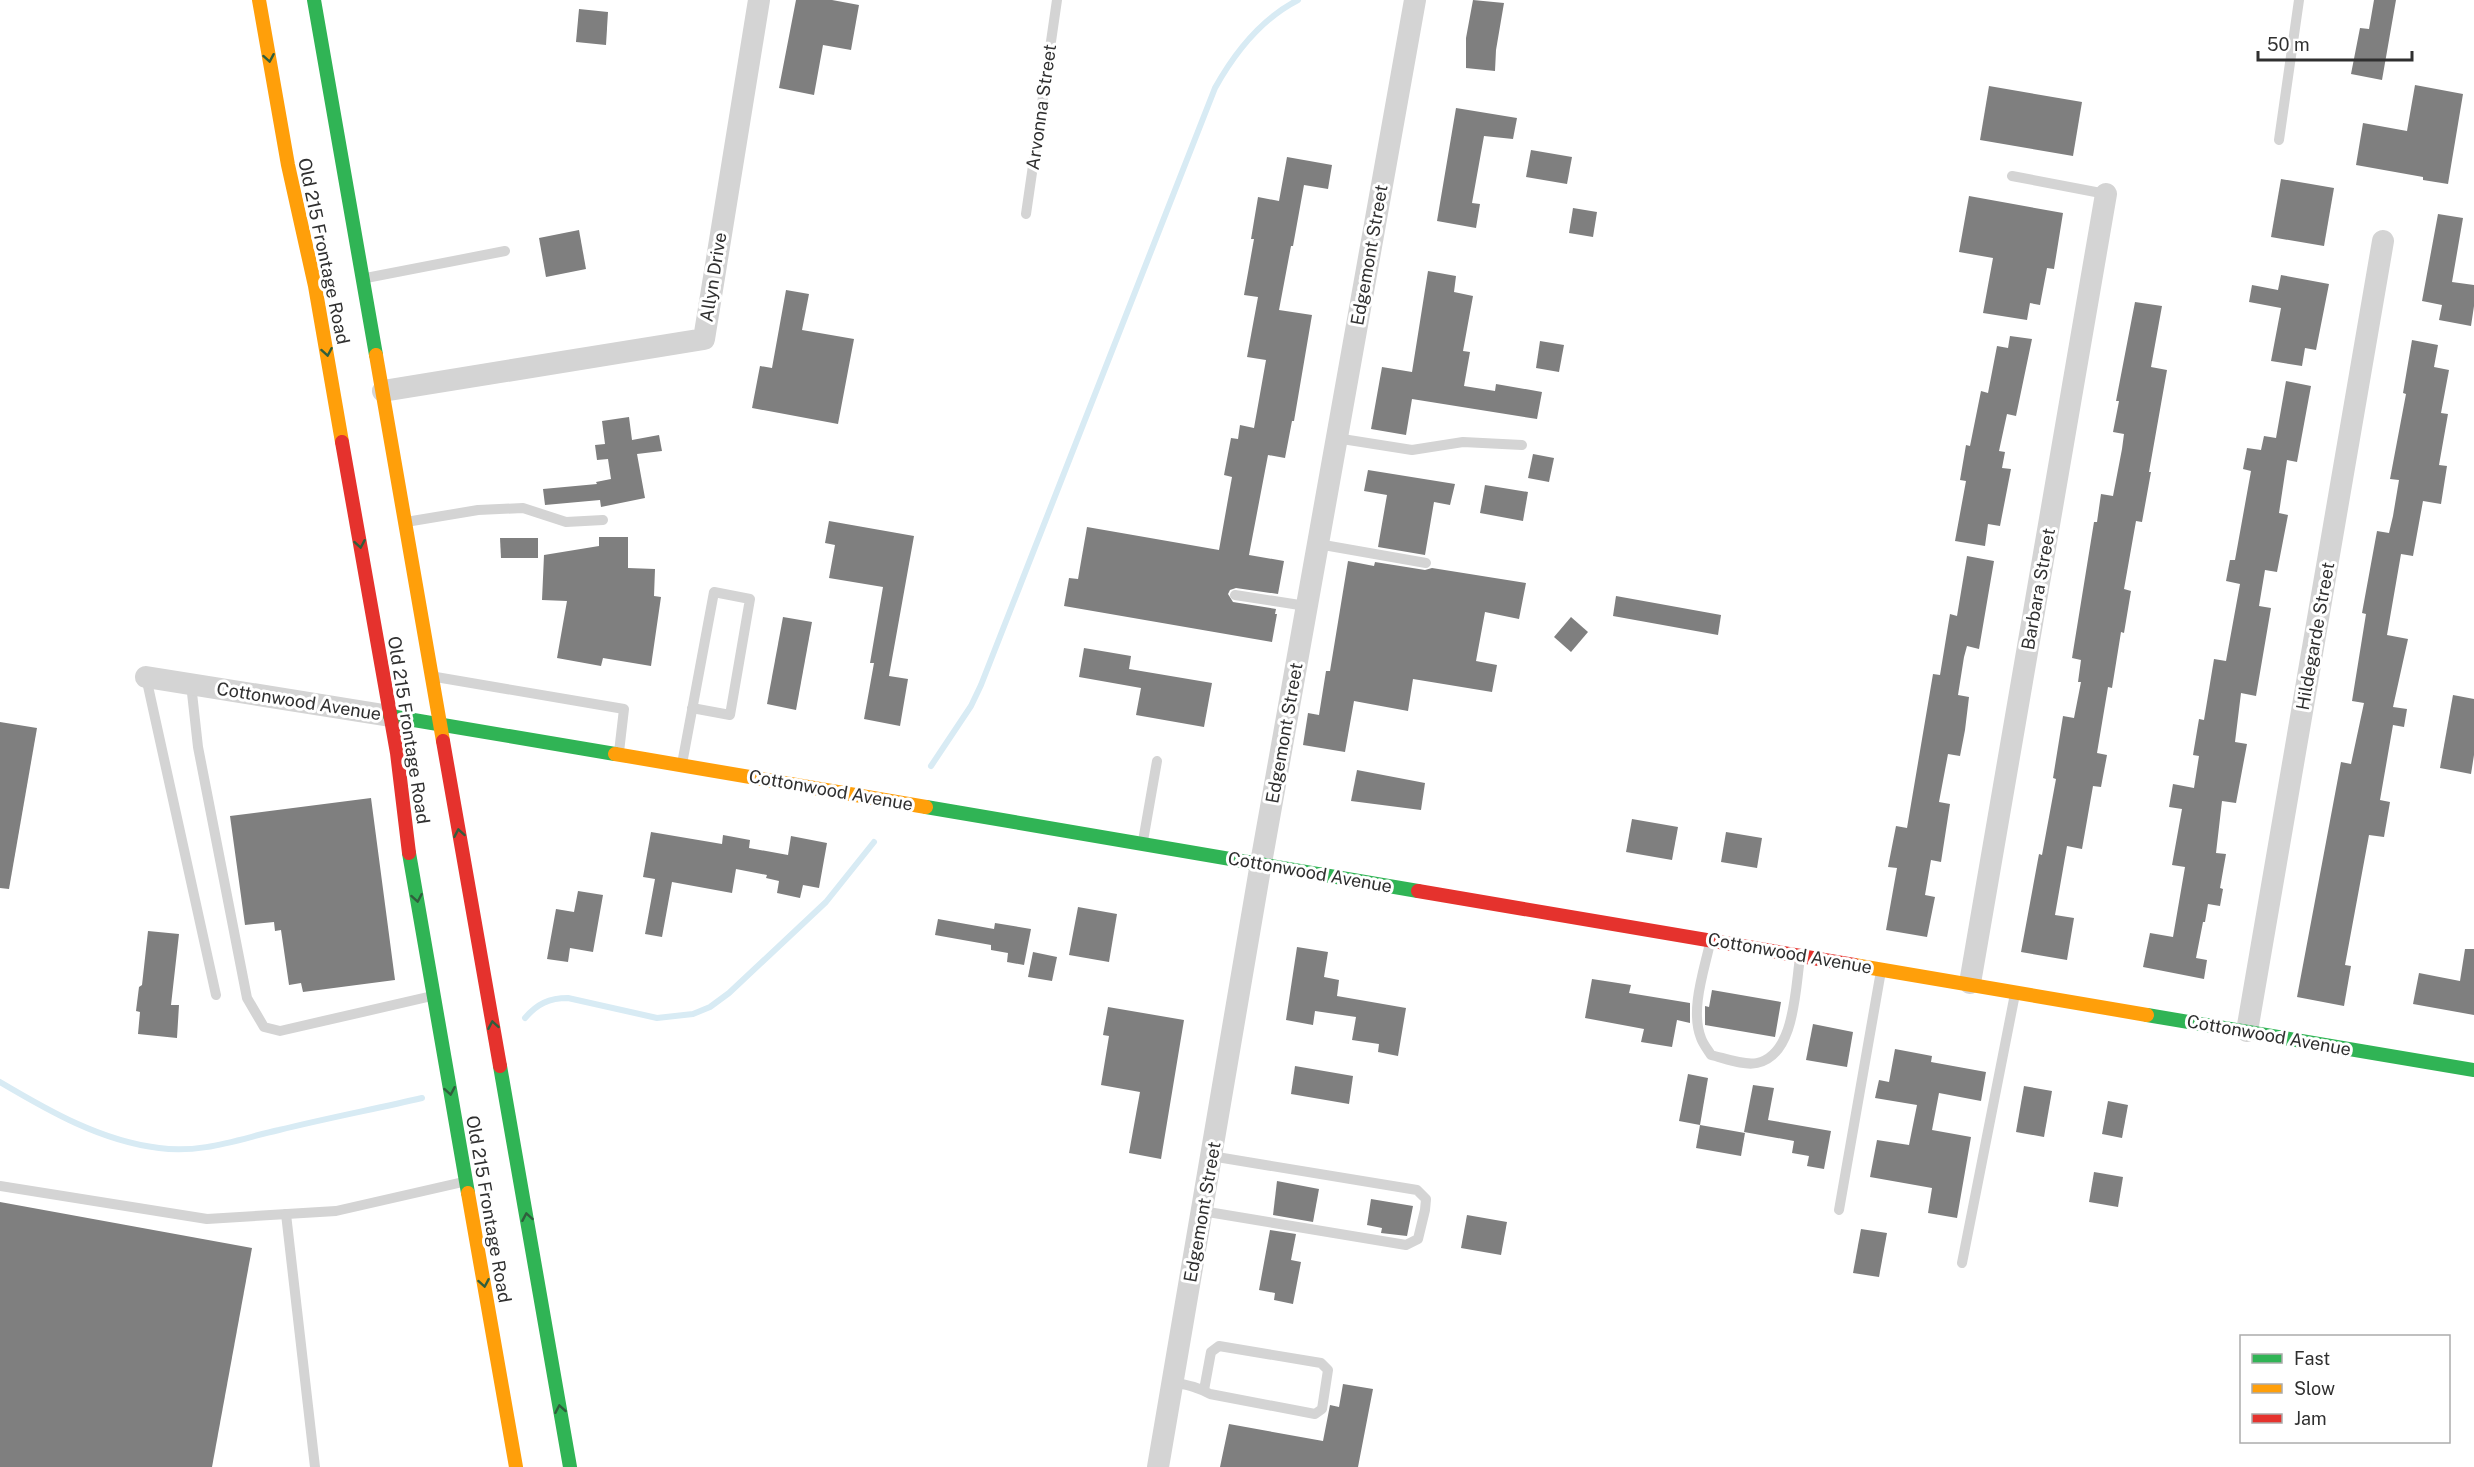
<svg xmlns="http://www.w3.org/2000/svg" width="2474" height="1467" font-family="'Public Sans',sans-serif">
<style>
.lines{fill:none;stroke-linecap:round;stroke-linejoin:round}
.stream{stroke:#d8ebf4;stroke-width:6}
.building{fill:#7f7f7f}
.lane{stroke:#d4d4d4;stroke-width:10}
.street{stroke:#d4d4d4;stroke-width:22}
.fast{stroke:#30b455;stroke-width:14}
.slow{stroke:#ff9f0a;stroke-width:14}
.jam{stroke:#e5322d;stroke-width:14}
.oneway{stroke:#305e3d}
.labels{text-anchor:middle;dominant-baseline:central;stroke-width:6;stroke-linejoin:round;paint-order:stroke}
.street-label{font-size:18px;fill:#303030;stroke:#fff}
</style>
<rect width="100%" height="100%" fill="#fff"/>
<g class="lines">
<!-- stream -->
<g class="stream">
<path d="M931 766 971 706 981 685 1215 88C1235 52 1261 19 1298 0"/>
<path d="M525 1018C537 1004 549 998 568 998L657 1018 693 1014 710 1007 729 993 826 902 874 842"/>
<path d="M0 1082C49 1111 101 1141 159 1148 201 1154 239 1139 279 1130 327 1118 375 1109 422 1098"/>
</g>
</g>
<!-- building -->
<g class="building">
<polygon points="796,0 832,0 859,5 851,50 823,45 814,95 779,88"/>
<polygon points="1473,0 1504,3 1496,50 1495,71 1466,68 1466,38"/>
<polygon points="2374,0 2396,0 2382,80 2351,74 2360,28 2369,29"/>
<polygon points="579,9 608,12 606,45 576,42"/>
<polygon points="2415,85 2463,94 2448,184 2423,180 2423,177 2356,165 2363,123 2407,131"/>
<polygon points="1989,86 2082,102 2073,156 1980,140"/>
<polygon points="1456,108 1517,118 1513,139 1484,136 1472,203 1480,204 1476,228 1437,221"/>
<polygon points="1531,150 1572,157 1567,184 1526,177"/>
<polygon points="1287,157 1332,165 1328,189 1304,185 1293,246 1291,246 1279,310 1312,315 1294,421 1292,421 1285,458 1268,455 1249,555 1284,561 1278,594 1236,588 1230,590 1228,594 1233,602 1276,609 1275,614 1277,614 1272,642 1064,606 1069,578 1078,579 1087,527 1219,550 1232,477 1224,475 1231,438 1238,439 1240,425 1254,428 1266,360 1247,357 1258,297 1244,295 1254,239 1251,239 1258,197 1279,201"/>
<polygon points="2281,179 2334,188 2324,246 2271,237"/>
<polygon points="1969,196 2063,213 2054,269 2047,268 2040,305 2030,303 2027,320 1983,313 1993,258 1959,252"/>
<polygon points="1573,208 1597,212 1593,237 1569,233"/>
<polygon points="2438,214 2463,218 2452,282 2474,285 2474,306 2471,326 2439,320 2442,305 2422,301"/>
<polygon points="579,230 586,269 546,277 539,238"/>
<polygon points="1428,271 1456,276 1454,292 1473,296 1463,351 1470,352 1464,386 1495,391 1496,384 1542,392 1537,419 1412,399 1406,435 1371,429 1382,367 1412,372"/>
<polygon points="2281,275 2329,284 2316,350 2305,348 2302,366 2271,361 2281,308 2249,302 2252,285 2278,290"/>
<polygon points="786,290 809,294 802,330 854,339 838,424 752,408 760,366 772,368"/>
<polygon points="2135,302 2162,306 2151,367 2167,370 2149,472 2151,472 2142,522 2136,521 2124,589 2131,591 2124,633 2121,632 2112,688 2108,687 2097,753 2107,755 2101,787 2093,786 2082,849 2067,846 2055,915 2074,918 2067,960 2021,952 2039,854 2042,855 2056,779 2053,778 2063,716 2074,718 2081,682 2078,682 2081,660 2072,658 2094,522 2097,522 2101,494 2113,496 2122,449 2124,434 2113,432 2119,401 2116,401"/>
<polygon points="2010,336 2032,339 2016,416 2007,414 1999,451 2005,452 2002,468 2011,469 2000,526 1988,524 1985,546 1955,541 1966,481 1960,480 1966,445 1970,446 1981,391 1988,393 1997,346 2008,348"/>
<polygon points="2412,340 2438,345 2434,367 2449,370 2441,413 2448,414 2439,465 2447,466 2441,504 2423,501 2413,556 2401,554 2387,635 2408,639 2393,707 2407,709 2404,727 2393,725 2380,800 2390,802 2384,837 2369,835 2345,965 2351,966 2344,1006 2297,997 2341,762 2351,764 2364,703 2352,701 2366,614 2362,613 2377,531 2389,533 2393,516 2399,480 2390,479 2406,394 2403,393"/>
<polygon points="1540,341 1564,345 1559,372 1536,368"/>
<polygon points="2286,381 2311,386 2297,462 2287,460 2279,513 2288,515 2277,572 2265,570 2259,606 2271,608 2256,696 2241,693 2235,742 2247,744 2236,803 2222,801 2216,853 2226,854 2220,888 2223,889 2220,906 2208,904 2205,922 2203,922 2196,958 2207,960 2204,979 2143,967 2150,933 2173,937 2185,867 2172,865 2182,809 2169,807 2173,784 2194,788 2199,756 2193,755 2199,719 2204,720 2214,659 2226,661 2240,584 2226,581 2230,560 2235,560 2251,471 2243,469 2247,448 2261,450 2264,436 2276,438"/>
<polygon points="629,417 632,440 659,435 662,451 637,454 645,498 601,507 600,500 545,505 543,489 597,484 596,482 611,479 608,459 597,460 595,445 605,444 602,421"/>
<polygon points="1533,454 1554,458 1549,482 1528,478"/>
<polygon points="1368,470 1455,484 1450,505 1434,502 1425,555 1378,547 1387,495 1364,491"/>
<polygon points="1485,485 1528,492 1523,521 1480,513"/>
<polygon points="829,521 914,536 889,676 908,679 900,726 864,719 874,663 870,663 883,587 829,578 835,545 825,543"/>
<polygon points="599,537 628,537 628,568 655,569 654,596 661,597 651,666 603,658 601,666 557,658 567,601 542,600 544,555 599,546"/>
<polygon points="500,538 538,538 538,558 501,558"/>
<polygon points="1967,556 1994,561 1979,649 1967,646 1964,657 1958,695 1969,697 1965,730 1960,756 1948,754 1939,802 1950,804 1941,862 1931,860 1925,895 1935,897 1927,937 1886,930 1897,868 1888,867 1896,826 1907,828 1933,674 1940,675 1950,614 1957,616"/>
<polygon points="1348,561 1374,566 1375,562 1425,570 1432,568 1526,583 1519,619 1485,612 1476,661 1497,665 1492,692 1413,679 1408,711 1354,701 1345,752 1303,745 1308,713 1319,715 1326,671 1330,671"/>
<polygon points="1616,596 1721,615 1718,635 1613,616"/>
<polygon points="783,617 812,622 796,710 767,704"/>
<polygon points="1571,617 1588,632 1571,652 1554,637"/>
<polygon points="1084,648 1131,656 1129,669 1212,683 1204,727 1136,715 1141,688 1079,677"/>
<polygon points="2453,695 2474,699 2474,755 2471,774 2440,768"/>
<polygon points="0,722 37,728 9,889 0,888"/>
<polygon points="1357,770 1425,783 1421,810 1351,801"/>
<polygon points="371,798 395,980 303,992 301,983 289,985 281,930 275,931 274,922 245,925 230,816"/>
<polygon points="1632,819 1678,827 1672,860 1626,852"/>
<polygon points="651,832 722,844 723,835 750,840 749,848 788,855 791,836 827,843 819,888 803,885 800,898 777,893 779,881 766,878 767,875 736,869 732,893 672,882 662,937 645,934 655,879 643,877"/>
<polygon points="1726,832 1762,838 1757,868 1721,862"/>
<polygon points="578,891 603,895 593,952 570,948 568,962 547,959 556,909 574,912"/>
<polygon points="1078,907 1117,914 1109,962 1069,955"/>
<polygon points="938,919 994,929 995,923 1031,929 1024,965 1007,962 1008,953 991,950 991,945 935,935"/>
<polygon points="148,931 179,934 171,1005 179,1005 177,1038 138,1034 140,1012 136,1011 139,987 142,985"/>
<polygon points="1297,947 1328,952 1324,977 1339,980 1337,996 1406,1008 1398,1056 1378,1052 1379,1044 1352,1040 1356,1017 1315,1011 1313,1025 1286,1020"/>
<polygon points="2465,949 2474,949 2474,1015 2413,1004 2419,973 2460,981"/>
<polygon points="1033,952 1057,957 1052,981 1028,977"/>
<polygon points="1592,979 1631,985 1629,993 1690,1003 1690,1023 1677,1020 1672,1047 1641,1042 1644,1029 1585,1018"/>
<polygon points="1712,990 1781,1002 1775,1037 1705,1025 1705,1006 1709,1007"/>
<polygon points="1108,1007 1184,1020 1161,1159 1129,1153 1140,1092 1101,1085 1109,1036 1103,1035"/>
<polygon points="1813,1024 1853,1032 1847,1067 1806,1060"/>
<polygon points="1895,1049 1932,1056 1931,1062 1986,1072 1981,1101 1939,1093 1932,1130 1971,1137 1957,1218 1928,1213 1932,1188 1870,1177 1877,1140 1909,1145 1917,1105 1875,1098 1879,1080 1889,1082"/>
<polygon points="1295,1066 1353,1076 1349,1104 1291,1094"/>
<polygon points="1688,1074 1708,1078 1700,1125 1679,1121"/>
<polygon points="1753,1085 1774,1088 1768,1120 1831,1131 1824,1169 1807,1166 1809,1156 1792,1153 1794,1141 1744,1132"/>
<polygon points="2024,1086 2052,1091 2044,1137 2016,1132"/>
<polygon points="2108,1101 2128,1105 2122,1138 2102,1134"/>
<polygon points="1700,1125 1745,1133 1741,1156 1696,1148"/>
<polygon points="2094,1172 2123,1177 2118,1207 2089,1202"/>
<polygon points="1277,1181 1319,1189 1313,1222 1273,1215"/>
<polygon points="1371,1199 1413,1206 1407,1236 1381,1233 1382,1228 1367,1225"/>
<polygon points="0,1202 252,1248 212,1467 0,1467"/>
<polygon points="1467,1215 1507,1222 1501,1255 1461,1248"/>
<polygon points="1861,1229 1887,1233 1879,1277 1853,1273"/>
<polygon points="1270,1230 1296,1234 1291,1260 1301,1262 1293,1304 1274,1300 1275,1293 1259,1290"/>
<polygon points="1343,1384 1373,1389 1358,1467 1220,1467 1229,1424 1323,1441 1330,1405 1339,1407"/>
</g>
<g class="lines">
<!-- lane -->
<g class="lane">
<polyline points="2279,140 2299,0"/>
<polyline points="2012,176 2106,194"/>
<polyline points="1026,214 1057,0"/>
<polyline points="366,278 505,251"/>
<polyline points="1336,438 1412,450 1463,442 1522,445"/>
<polyline points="406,522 478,510 523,508 566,522 603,520"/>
<polyline points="1318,544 1426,563"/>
<polyline points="1235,595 1306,606"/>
<polyline points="146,677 216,995"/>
<polyline points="436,677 624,709 619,752"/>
<polyline points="191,684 198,747 247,998 264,1027 280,1031 432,996"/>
<polyline points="682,764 714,592 750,599 730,715 692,708"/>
<polyline points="1143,841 1157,761"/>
<path d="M1710 943C1704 971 1690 1010 1701 1038 1703 1044 1708 1050 1711 1055 1724 1058 1744 1066 1757 1063 1795 1055 1795 990 1800 958"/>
<polyline points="0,1186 207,1219 336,1211 463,1182"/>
<polyline points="1839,1210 1881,971"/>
<polyline points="1202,1211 1406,1245 1418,1239 1425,1210 1426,1199 1417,1190 1211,1156"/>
<polyline points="286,1214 315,1467"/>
<polyline points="1962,1263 2015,994"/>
<path d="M1173 1382C1187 1385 1198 1387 1210 1394L1315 1414 1322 1409 1328 1370 1321 1363 1219 1346 1211 1352 1204 1390"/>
</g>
<!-- street -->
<g class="street">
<polyline points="383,391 704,339 759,0"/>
<polyline points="146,677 390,716"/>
<polyline points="1970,983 2106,194"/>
<polyline points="2247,1031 2383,241"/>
<polyline points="1158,1467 1261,863 1415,0"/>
</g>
<!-- fast -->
<g class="fast">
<polyline points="314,0 376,355"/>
<polyline points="390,716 615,754"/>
<polyline points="926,807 1418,891"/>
<polyline points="409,853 468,1193"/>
<polyline points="2147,1015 2474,1070"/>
<polyline points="500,1066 570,1467"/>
</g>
<!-- slow -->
<g class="slow">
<polyline points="259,0 288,165 315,286 342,442"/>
<polyline points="376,355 443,741"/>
<polyline points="615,754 926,807"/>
<polyline points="1854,965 2147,1015"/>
<polyline points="468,1193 516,1467"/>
</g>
<!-- jam -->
<g class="jam">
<polyline points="342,442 397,753 409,853"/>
<polyline points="443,741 500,1066"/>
<polyline points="1418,891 1854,965"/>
</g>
</g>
<!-- one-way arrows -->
<defs><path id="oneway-chevron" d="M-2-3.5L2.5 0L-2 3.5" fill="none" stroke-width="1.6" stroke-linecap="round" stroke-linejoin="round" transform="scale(1.5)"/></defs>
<g class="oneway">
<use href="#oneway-chevron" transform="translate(269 58) rotate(80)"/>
<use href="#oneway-chevron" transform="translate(327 352) rotate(80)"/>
<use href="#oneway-chevron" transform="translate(360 544) rotate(80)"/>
<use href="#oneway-chevron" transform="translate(459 833) rotate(-100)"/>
<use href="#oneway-chevron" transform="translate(417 898) rotate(80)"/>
<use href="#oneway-chevron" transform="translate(493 1025) rotate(-100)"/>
<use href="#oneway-chevron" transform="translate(450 1091) rotate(80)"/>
<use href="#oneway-chevron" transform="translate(527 1217) rotate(-100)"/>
<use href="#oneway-chevron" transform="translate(484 1283) rotate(80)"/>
<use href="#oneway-chevron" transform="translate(560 1409) rotate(-100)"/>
</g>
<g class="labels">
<!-- street labels -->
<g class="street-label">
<text transform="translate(1041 107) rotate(-82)">Arvonna Street</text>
<text transform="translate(324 251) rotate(78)">Old 215 Frontage Road</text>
<text transform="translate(1369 255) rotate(-80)">Edgemont Street</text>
<text transform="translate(713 277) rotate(-81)">Allyn Drive</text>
<text transform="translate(2038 589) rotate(-80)">Barbara Street</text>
<text transform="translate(2315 636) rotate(-80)">Hildegarde Street</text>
<text transform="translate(299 701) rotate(9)">Cottonwood Avenue</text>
<text transform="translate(409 730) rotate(81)">Old 215 Frontage Road</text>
<text transform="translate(1284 733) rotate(-80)">Edgemont Street</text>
<text transform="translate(831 790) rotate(10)">Cottonwood Avenue</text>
<text transform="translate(1310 872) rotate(10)">Cottonwood Avenue</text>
<text transform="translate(1790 953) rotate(10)">Cottonwood Avenue</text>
<text transform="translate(2269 1035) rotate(10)">Cottonwood Avenue</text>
<text transform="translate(489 1209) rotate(80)">Old 215 Frontage Road</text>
<text transform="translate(1202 1212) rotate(-80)">Edgemont Street</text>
</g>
</g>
<!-- legend -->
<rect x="2240" y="1335" width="210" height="108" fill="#ffffff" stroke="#acacac" stroke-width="1.5"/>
<rect x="2252" y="1354" width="30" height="9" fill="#30b455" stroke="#acacac" stroke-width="1.5"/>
<text x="2294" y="1365" font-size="18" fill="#303030">Fast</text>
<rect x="2252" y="1384" width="30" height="9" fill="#ff9f0a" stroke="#acacac" stroke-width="1.5"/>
<text x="2294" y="1395" font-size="18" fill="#303030">Slow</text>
<rect x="2252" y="1414" width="30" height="9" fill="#e5322d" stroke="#acacac" stroke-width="1.5"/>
<text x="2294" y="1425" font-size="18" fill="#303030">Jam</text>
<!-- scale -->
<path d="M2258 51v9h154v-9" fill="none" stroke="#303030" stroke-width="3"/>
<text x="2267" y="51" font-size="18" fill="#303030" stroke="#ffffff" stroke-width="4.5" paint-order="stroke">50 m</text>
</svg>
